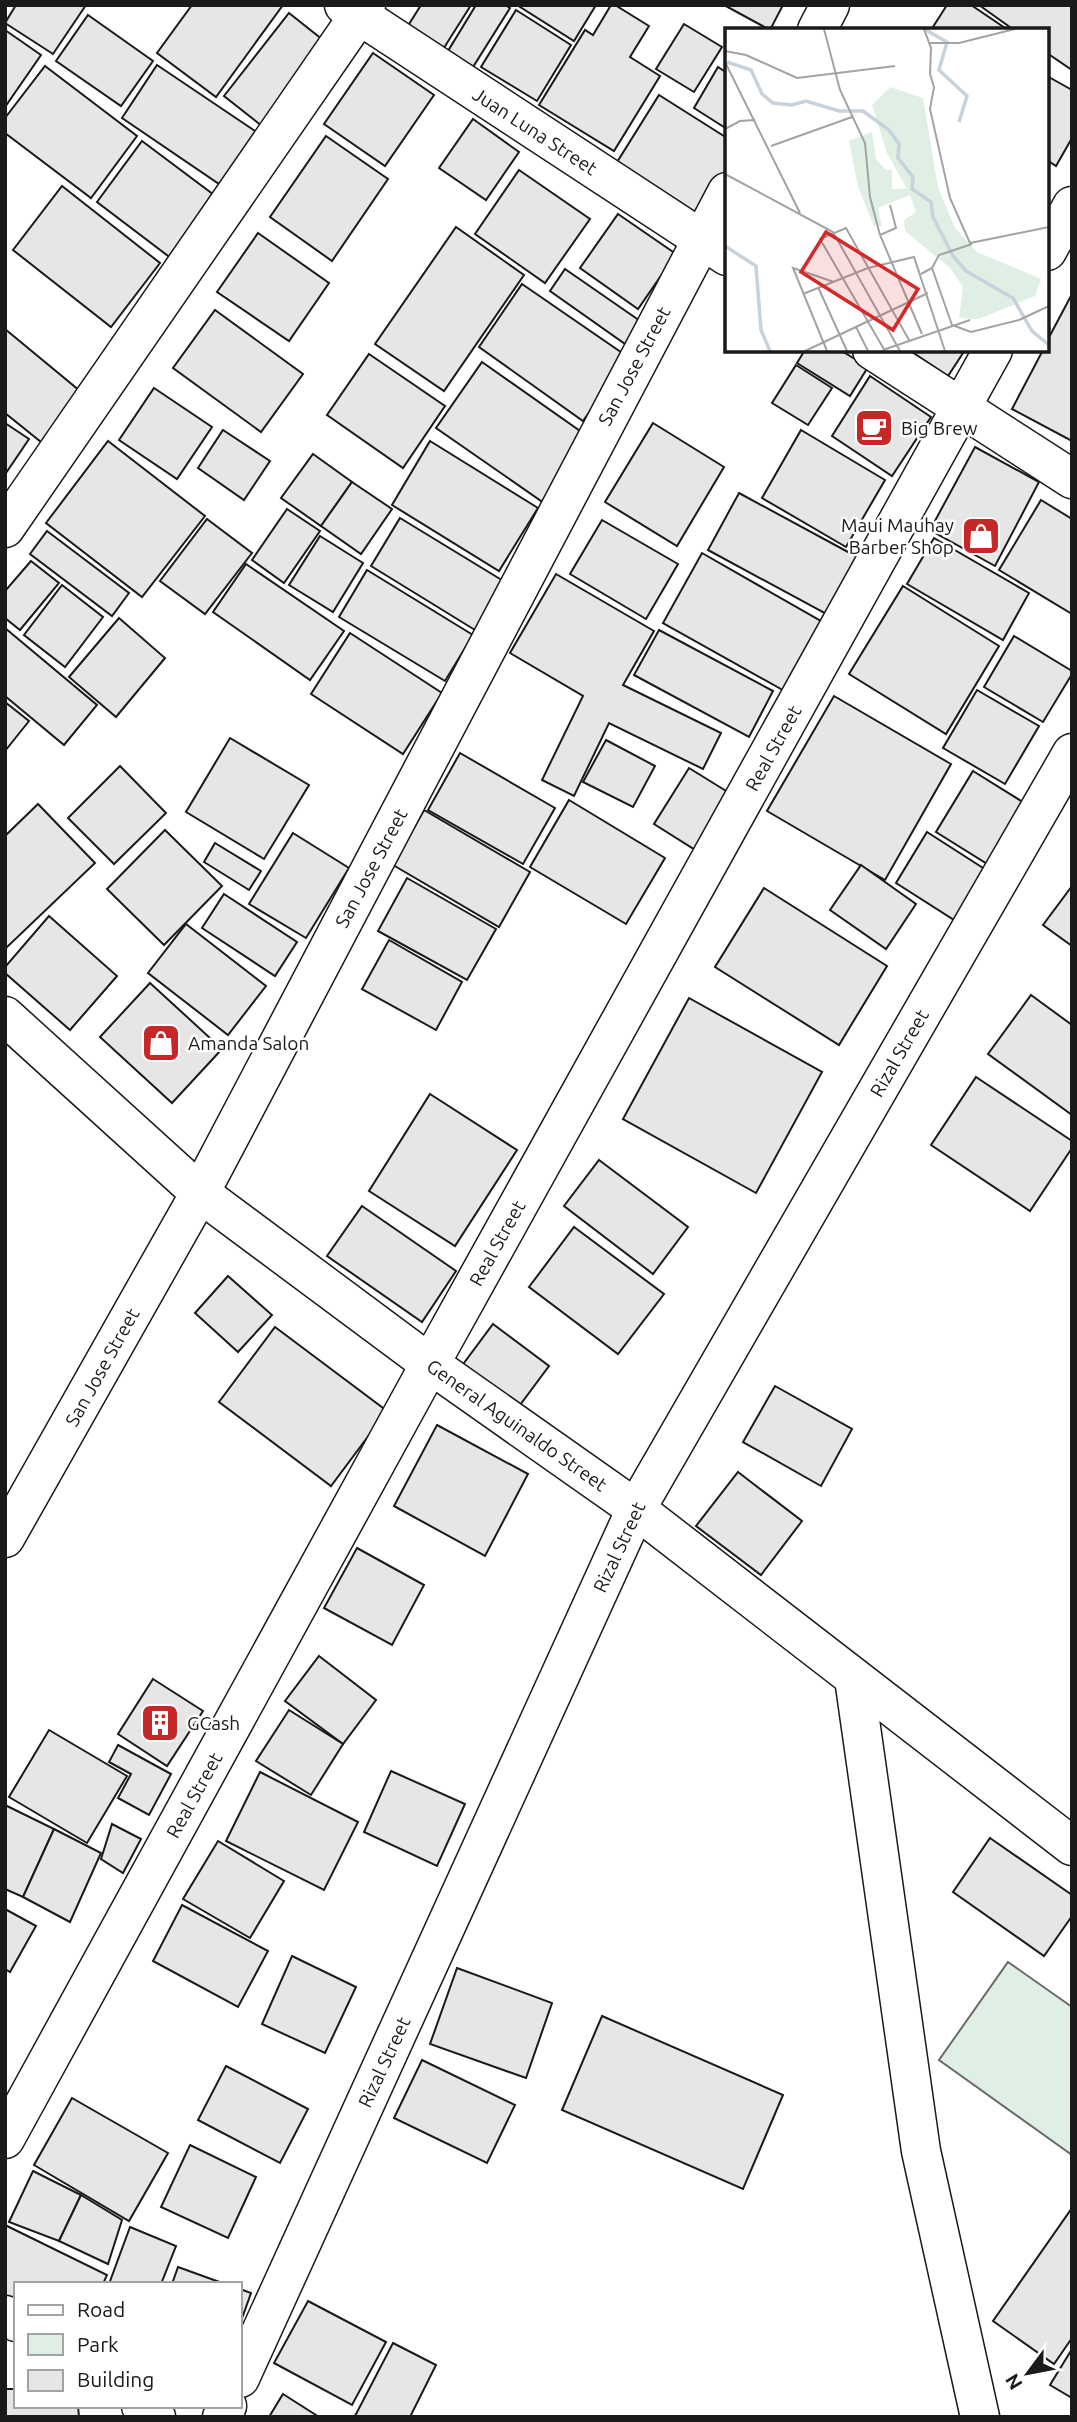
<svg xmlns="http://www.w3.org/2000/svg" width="1077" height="2422" font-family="Ubuntu,sans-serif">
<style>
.green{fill:#e0efe3;stroke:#6a6a6a;stroke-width:2}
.building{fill:#e6e6e6;stroke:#1a1a1a;stroke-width:2}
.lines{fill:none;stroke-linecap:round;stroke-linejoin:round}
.street-casing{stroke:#1a1a1a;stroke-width:41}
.secondary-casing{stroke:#1a1a1a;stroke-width:41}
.street{stroke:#fff;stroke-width:38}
.secondary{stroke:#fff;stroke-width:38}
.labels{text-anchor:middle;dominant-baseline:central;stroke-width:5;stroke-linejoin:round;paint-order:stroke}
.street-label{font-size:19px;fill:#1a1a1a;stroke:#fff}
.poi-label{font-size:19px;fill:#1a1a1a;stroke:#fff;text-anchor:start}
.inset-river{fill:none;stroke:#c6d2dc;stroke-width:3.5}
.inset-road{fill:none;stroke:#a3a3a3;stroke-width:2}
.view{fill:#d62828;fill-opacity:0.15;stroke:#d62828;stroke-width:3.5}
.inset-edge{fill:none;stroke:#1a1a1a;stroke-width:3.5}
</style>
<rect width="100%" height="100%" fill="#fff"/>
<!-- green -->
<polygon class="green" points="1008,1962 1072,2007 1072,2155 939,2060"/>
<!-- building -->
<g class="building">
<polygon points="16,5 86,5 53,54 5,23"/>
<polygon points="192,5 283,5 216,97 157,53"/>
<polygon points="421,5 471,5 442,51 406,29"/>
<polygon points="476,5 505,5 510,8 473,67 448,51"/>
<polygon points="517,5 596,5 574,41"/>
<polygon points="611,5 615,5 649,26 630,57 660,76 614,151 539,105 585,30 593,35"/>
<polygon points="724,5 783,5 770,30"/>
<polygon points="947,5 971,5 1008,30 931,30"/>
<polygon points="979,5 1072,5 1072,70 1047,53 1047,30 1014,30"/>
<polygon points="516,10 571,45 537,101 481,67"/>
<polygon points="289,13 333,48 267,130 224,96"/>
<polygon points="88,15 153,61 121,106 56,61"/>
<polygon points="684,24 722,47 694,92 656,69"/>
<polygon points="5,30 41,55 5,107"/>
<polygon points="373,53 434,95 385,166 324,124"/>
<polygon points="157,65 261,135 225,188 122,118"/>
<polygon points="45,66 137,136 91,198 5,133 5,118"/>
<polygon points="718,67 727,73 727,129 694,108"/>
<polygon points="1047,76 1072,90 1072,138 1056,166 1047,160"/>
<polygon points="659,95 727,138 727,174 698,220 614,167"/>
<polygon points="473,119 519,152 486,200 439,168"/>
<polygon points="326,136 388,179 332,261 270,217"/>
<polygon points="142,141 222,201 176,262 97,202"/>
<polygon points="519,170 590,219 545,283 475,234"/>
<polygon points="62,186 160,263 111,327 13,250"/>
<polygon points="618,214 676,254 638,309 580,268"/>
<polygon points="456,227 524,275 444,391 375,344"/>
<polygon points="258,233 329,283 289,341 217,292"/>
<polygon points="565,269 643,323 628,346 550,291"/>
<polygon points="522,284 628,357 583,421 479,347"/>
<polygon points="1072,294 1072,441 1012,409 1043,350 1047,350 1047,341"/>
<polygon points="215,310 303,374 261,432 173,368"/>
<polygon points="5,329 86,396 46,446 5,413"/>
<polygon points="805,350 840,350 868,367 850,396 797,363"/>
<polygon points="909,350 965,350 948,376"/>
<polygon points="369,354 445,406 403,468 327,415"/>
<polygon points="482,362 590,438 544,503 436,428"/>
<polygon points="796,365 832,388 808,425 772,403"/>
<polygon points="870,376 931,417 892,476 832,436"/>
<polygon points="154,388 212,427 177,479 119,440"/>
<polygon points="5,423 29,439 6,473 5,473"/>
<polygon points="653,423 724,467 677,546 605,502"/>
<polygon points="223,430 270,461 244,500 198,468"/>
<polygon points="801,430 885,480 846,547 762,498"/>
<polygon points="108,441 205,516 142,597 46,523"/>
<polygon points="430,441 538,508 499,571 392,505"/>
<polygon points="975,447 1039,482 995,566 930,530"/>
<polygon points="313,454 352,482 321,526 281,498"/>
<polygon points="352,482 392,509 361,554 321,526"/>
<polygon points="739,493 861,559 830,616 708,550"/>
<polygon points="1041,500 1072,519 1072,614 999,570"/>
<polygon points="287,509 320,531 284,583 252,560"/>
<polygon points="400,518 505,582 475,630 371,566"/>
<polygon points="207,519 252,553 205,614 160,581"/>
<polygon points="602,520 678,564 646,619 570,574"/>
<polygon points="47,531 129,593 112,616 30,554"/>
<polygon points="320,536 363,563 333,612 289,585"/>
<polygon points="934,538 1029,593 1003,640 907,584"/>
<polygon points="702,553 826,624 788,693 663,623"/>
<polygon points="31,561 59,583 20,630 5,618 5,591"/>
<polygon points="246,564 344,631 310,680 213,612"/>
<polygon points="367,570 473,635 445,681 339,617"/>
<polygon points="556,574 654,631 623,685 721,733 703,769 609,723 574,796 542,780 583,696 510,653"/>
<polygon points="62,585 103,617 65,667 24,635"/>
<polygon points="903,586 999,646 946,734 849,674"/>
<polygon points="119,618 165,658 116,717 69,677"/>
<polygon points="5,628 97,705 64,745 5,696"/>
<polygon points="659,630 773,691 749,737 634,675"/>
<polygon points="350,633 442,693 403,754 311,694"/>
<polygon points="1014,636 1072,671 1072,674 1043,722 984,687"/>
<polygon points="977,690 1039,726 1005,784 943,748"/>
<polygon points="834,696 951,764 885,880 767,811"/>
<polygon points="5,702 29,721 5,751"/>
<polygon points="230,738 309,785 264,859 186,812"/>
<polygon points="606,740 655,766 633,807 583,782"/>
<polygon points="460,753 555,808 523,864 428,810"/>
<polygon points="120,766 166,813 114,864 68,818"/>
<polygon points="689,768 731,794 697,851 654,824"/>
<polygon points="973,771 1042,814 1005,875 936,832"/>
<polygon points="569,800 665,858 626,924 530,867"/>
<polygon points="38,804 95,863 5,949 5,836"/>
<polygon points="424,810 530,872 499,927 393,865"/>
<polygon points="165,830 222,886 164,945 107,889"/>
<polygon points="927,832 994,875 962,925 896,883"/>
<polygon points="293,833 349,868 306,938 249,904"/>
<polygon points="215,843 261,871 249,890 204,862"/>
<polygon points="861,865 916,904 886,949 830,910"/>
<polygon points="407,878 496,929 467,980 378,931"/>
<polygon points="1072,886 1072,946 1043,925"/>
<polygon points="764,888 887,966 839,1045 715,967"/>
<polygon points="224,894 297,942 275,976 202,928"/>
<polygon points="49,916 117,976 70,1030 5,973 5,967"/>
<polygon points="186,924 266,986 228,1035 148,973"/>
<polygon points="389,940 462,982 436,1030 362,989"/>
<polygon points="150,983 222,1049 172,1103 100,1037"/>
<polygon points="1031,995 1072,1025 1072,1115 988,1054"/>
<polygon points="689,998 822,1072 756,1193 623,1119"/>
<polygon points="976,1077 1072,1141 1072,1148 1030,1211 931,1145"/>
<polygon points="430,1094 517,1150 455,1246 369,1191"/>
<polygon points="599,1160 688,1227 653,1274 564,1206"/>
<polygon points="362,1206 456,1271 422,1322 327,1256"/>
<polygon points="574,1227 664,1294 618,1354 529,1287"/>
<polygon points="228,1276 272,1315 238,1352 195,1313"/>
<polygon points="493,1324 549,1366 517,1409 461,1367"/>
<polygon points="275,1327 387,1411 331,1486 219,1402"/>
<polygon points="775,1386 852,1429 821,1486 743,1442"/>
<polygon points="437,1425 528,1474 485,1556 394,1506"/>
<polygon points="738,1472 802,1521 761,1575 696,1526"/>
<polygon points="357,1548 424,1585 392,1645 324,1608"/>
<polygon points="319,1656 376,1700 343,1744 285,1701"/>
<polygon points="153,1679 203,1711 167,1766 118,1734"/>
<polygon points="289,1710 343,1744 311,1795 256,1761"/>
<polygon points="49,1730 127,1776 87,1843 9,1797"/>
<polygon points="118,1745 171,1774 149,1815 118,1798 131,1774 109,1762"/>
<polygon points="391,1771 465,1804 437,1866 364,1832"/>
<polygon points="260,1772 358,1822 324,1890 226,1841"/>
<polygon points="5,1805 54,1829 23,1897 5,1889"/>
<polygon points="112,1824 141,1839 123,1873 101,1859"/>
<polygon points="54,1829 101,1853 70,1922 23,1897"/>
<polygon points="990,1838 1072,1895 1072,1916 1044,1956 953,1892"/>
<polygon points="218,1841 284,1881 250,1938 183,1899"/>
<polygon points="182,1905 268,1951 238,2007 153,1961"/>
<polygon points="5,1909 36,1926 10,1972 5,1969"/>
<polygon points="292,1956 356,1987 325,2053 262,2024"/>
<polygon points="457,1968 552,2003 526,2078 430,2044"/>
<polygon points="602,2016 783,2095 743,2189 562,2110"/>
<polygon points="422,2060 515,2105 487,2163 394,2118"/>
<polygon points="226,2066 308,2109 280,2163 198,2120"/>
<polygon points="72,2098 168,2153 129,2221 34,2165"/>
<polygon points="190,2145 256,2177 228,2238 161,2207"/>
<polygon points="33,2171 81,2195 59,2241 9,2222"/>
<polygon points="81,2195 122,2220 108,2264 59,2241"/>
<polygon points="1072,2208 1072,2338 1054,2364 993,2321"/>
<polygon points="5,2225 107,2275 103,2284 16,2284 16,2302 5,2297"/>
<polygon points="130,2227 176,2246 161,2284 109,2284"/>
<polygon points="178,2267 225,2284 172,2284"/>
<polygon points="240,2289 251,2293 240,2324"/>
<polygon points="308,2301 386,2342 352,2405 274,2363"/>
<polygon points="393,2343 436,2365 410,2417 357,2417 355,2416"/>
<polygon points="1072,2349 1072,2398 1050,2385"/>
<polygon points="5,2389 16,2389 16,2406 78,2406 79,2417 5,2417"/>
<polygon points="283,2394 319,2417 269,2417"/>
</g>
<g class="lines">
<defs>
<g id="street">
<polyline points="344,5 727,256"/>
<polyline points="817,30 830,5"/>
<polyline points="872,350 1072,479"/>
<polyline points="5,1016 200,1193 430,1364 636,1509 1072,1846"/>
<polyline points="5,1538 200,1193 727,192"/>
<polyline points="854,1678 921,2151 980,2417"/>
<polyline points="5,2315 16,2322"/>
<polyline points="240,2378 636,1509 1072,753"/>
<polyline points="141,2406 156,2417"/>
<polyline points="222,2417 227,2406"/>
</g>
<g id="secondary">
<polyline points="1047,251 1072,206"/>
<polyline points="5,528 366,5"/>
<polyline points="5,2139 430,1364 993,350"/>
</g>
</defs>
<!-- street casing -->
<use href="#street" class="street-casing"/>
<!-- secondary casing -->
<use href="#secondary" class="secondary-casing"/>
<!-- street -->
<use href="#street" class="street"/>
<!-- secondary -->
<use href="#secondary" class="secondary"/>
</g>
<!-- icons -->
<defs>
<symbol id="cafe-square" viewBox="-11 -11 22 22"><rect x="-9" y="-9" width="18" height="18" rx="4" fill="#c62828" stroke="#fff"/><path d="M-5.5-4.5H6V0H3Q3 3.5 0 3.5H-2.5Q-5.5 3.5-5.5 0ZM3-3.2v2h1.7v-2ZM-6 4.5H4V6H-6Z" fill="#fff"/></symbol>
<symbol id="shop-square" viewBox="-11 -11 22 22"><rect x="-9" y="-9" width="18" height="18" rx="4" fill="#c62828" stroke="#fff"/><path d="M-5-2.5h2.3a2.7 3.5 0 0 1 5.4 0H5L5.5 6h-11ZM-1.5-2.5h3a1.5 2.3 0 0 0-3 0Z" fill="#fff"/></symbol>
<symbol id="building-square" viewBox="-11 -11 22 22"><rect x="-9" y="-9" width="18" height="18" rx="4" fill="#c62828" stroke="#fff"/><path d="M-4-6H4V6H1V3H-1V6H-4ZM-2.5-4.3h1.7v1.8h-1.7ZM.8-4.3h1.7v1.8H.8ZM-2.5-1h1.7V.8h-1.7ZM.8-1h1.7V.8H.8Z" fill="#fff"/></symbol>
</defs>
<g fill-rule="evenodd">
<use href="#cafe-square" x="852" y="406" width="44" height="44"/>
<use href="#shop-square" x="959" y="514" width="44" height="44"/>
<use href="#shop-square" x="139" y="1021" width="44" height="44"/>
<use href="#building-square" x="138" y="1701" width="44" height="44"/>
</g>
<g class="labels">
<!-- street labels -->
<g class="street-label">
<text transform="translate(535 131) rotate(33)">Juan Luna Street</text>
<text transform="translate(634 366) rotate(-62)">San Jose Street</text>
<text transform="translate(773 748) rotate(-61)">Real Street</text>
<text transform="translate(371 868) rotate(-62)">San Jose Street</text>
<text transform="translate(899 1053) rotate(-60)">Rizal Street</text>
<text transform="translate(497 1243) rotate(-61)">Real Street</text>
<text transform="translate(102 1367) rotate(-61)">San Jose Street</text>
<text transform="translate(517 1425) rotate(35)">General Aguinaldo Street</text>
<text transform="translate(619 1547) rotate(-65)">Rizal Street</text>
<text transform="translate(194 1795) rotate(-61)">Real Street</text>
<text transform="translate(384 2062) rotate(-65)">Rizal Street</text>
</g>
<!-- poi labels -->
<g class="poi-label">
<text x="901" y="428">Big Brew</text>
<text x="954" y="525" text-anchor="end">Maui Mauhay<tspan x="954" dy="22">Barber Shop</tspan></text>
<text x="188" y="1043">Amanda Salon</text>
<text x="187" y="1723">GCash</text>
</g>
</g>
<!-- overview -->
<g transform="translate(725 28)">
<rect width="324" height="324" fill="#fff"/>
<path d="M165 59 198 70 213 159 230 200 252 224 316 251 310 268 254 291 234 290 238 259 225 240 180 203 179 192 191 184 185 167 153 180 157 198H149L133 159 124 113 147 104 151 131 161 142H167V161H182L162 125 147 77Z" fill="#e0efe3"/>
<path class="inset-river" d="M199 1 222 14 214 42 242 68 234 94M2 34 26 42 37 66 48 75 67 77 81 73 114 83H138L164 102 174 116 173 130 188 149 187 161 206 174 208 189 228 228 241 243 288 270 307 303 324 317M0 218 31 238 36 302 45 323"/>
<path class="inset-road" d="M99 1 115 62 140 115 145 169 155 207 197 306M199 1 206 20 205 46M204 15H234L290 1M0 23 21 27 72 50 170 38M0 34 75 185M205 46 209 59 205 81 225 170 245 215 324 199M0 101 15 93 30 92M46 118 127 89M0 146 108 204 175 323M155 207 171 200 165 177M207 240 227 297M196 246 207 240 214 227 247 216M93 259 122 323M78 266 143 240 189 229 220 323M227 297 246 304 294 292 324 278M131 299 143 323M158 322 245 292M80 323 203 265M102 323 68 240 109 254M160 323 95 211 121 200 184 312"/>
<path class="view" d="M101 204 193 261 168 302 76 244Z"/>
<rect width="324" height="324" class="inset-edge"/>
</g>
<!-- border -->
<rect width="1077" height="2422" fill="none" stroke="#1a1a1a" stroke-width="14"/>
<!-- legend -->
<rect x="14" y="2282" width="228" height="126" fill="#ffffff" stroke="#a3a3a3" stroke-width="2"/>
<rect x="28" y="2305" width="35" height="10" fill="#ffffff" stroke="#a3a3a3" stroke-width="2"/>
<text x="77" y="2317" font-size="21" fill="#1a1a1a">Road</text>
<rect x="28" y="2334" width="35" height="21" fill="#e0efe3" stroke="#a3a3a3" stroke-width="2"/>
<text x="77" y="2352" font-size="21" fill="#1a1a1a">Park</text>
<rect x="28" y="2370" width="35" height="21" fill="#e6e6e6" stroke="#a3a3a3" stroke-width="2"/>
<text x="77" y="2387" font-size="21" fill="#1a1a1a">Building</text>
<!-- north arrow -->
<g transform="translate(1028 2373) rotate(238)" stroke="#ffffff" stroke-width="5" paint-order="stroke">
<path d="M0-5L12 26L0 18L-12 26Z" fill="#1a1a1a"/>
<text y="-10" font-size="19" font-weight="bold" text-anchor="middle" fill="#1a1a1a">N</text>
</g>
</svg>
